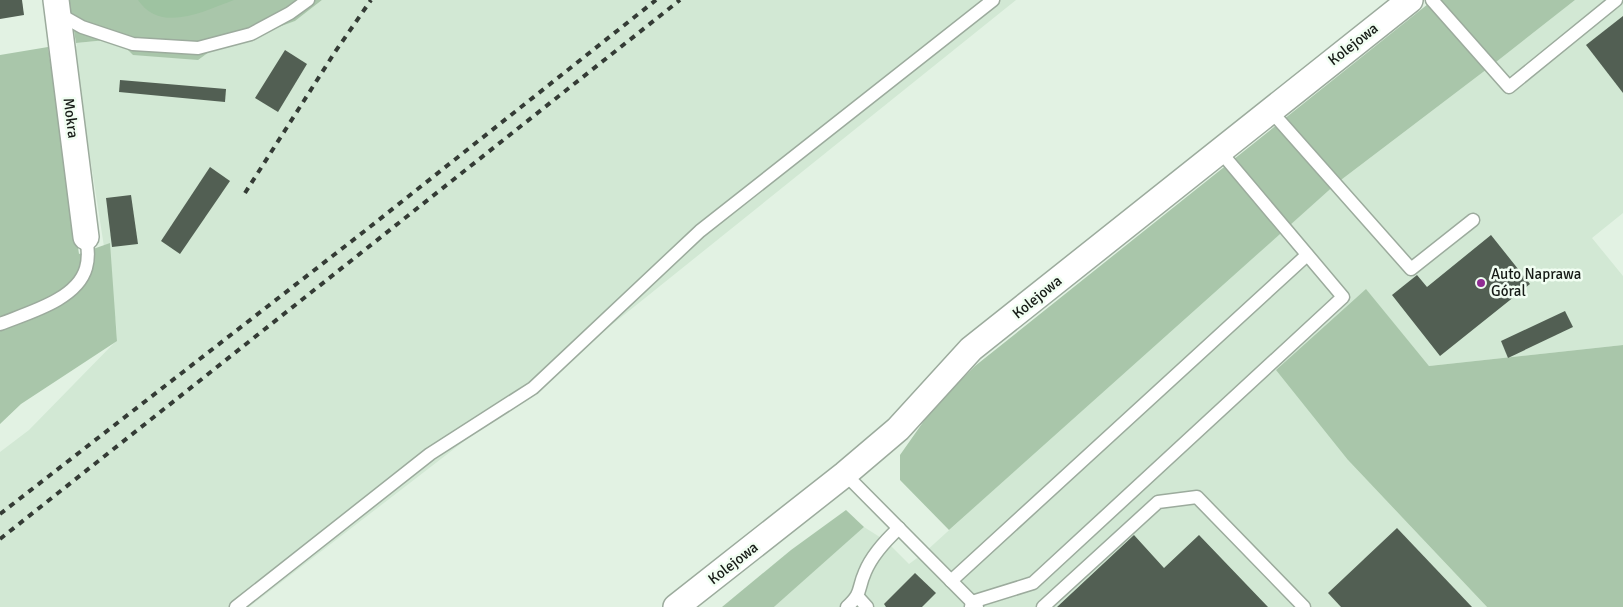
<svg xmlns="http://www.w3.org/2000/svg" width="1623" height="607" font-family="Signika,sans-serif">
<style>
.built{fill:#d2e8d4}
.green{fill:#a9c6aa}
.forest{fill:#9ec3a1}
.building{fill:#525f53}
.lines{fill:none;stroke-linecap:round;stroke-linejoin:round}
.lane-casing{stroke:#9cab9d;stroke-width:15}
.street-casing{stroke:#9cab9d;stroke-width:28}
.lane{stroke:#fff;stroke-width:12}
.street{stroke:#fff;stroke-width:25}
.rail{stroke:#343b35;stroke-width:4;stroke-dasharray:6 6;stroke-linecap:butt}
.poi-dot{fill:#902c93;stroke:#f1fef2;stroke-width:2}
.labels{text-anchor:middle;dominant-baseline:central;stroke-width:5;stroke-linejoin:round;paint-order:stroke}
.street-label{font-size:15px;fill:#161b16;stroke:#f1fef2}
.poi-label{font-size:15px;fill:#161b16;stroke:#f1fef2;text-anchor:start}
</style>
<rect width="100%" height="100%" fill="#e2f2e3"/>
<!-- built -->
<g class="built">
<polygon points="322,0 1016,0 533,388 249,607 0,607 0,452 29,430 117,340 116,324 73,47 77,46 76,43 118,39 224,41 295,21"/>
<polygon points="1575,0 1623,0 1623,213 1592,238 1623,276 1623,345 1429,366 1366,290 1348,460 1487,607 774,607 864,527 886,541 909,564 924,553 1102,391 1337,183 1491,66"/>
</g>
<!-- green -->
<g class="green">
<polygon points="69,0 322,0 295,21 273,29 224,41 198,60 133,55 117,39 76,43"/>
<polygon points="1433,0 1575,0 1491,66 1337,183 949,530 900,480 900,455 933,408 975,366"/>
<polygon points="48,47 79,254 110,243 117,341 21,404 0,424 0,55"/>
<polygon points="1366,289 1429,366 1623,345 1623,607 1487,607 1348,460 1276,370"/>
<polygon points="846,510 864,527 774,607 722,607 791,550"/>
</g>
<!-- forest -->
<path class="forest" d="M138 0H234C204 11 161 34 138 0Z"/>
<!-- building -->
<g class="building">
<polygon points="0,0 22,0 24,15 0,19"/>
<polygon points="1623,16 1623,93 1586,45"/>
<polygon points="285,50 307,64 278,112 255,98"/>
<polygon points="120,80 226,89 225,102 119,92"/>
<polygon points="210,167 230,181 180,254 161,241"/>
<polygon points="131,195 138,244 112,247 106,198"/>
<polygon points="1491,235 1530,284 1440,356 1392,295 1417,275 1427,287"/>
<polygon points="1565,311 1573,327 1508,358 1501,341"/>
<polygon points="1397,528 1472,607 1341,607 1328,593"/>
<polygon points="1134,535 1164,568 1199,535 1268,607 1057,607"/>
<polygon points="915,573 936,593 922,607 886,607 884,604"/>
</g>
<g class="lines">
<defs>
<g id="lane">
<polyline points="1432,0 1509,87 1616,0"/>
<polyline points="59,14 82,27 133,44 198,48 251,34 290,13 308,0"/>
<polyline points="1270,110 1411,269 1473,220"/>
<path d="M0 324C27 313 77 300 86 268 89 258 88 247 86 237"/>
<polyline points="845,474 977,607"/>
<polyline points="951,581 1307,255"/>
<polyline points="858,597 867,607"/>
<polyline points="236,607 430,454 533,388 700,231 993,0"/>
<path d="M847 607C863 592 857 590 865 572 872 555 885 541 899 528"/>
<polyline points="971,607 972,602 1033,583 1343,297 1219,150"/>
<polyline points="1043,607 1158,502 1197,497 1304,607"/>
</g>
<g id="street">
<polyline points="56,0 86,237"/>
<polyline points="676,607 845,474 898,429 971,349 1410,0"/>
</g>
</defs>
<!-- lane casing -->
<use href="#lane" class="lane-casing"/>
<!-- street casing -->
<use href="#street" class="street-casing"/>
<!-- lane -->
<use href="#lane" class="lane"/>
<!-- street -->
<use href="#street" class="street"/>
<!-- rail -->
<g class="rail">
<polyline points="245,193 335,52 371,0"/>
<polyline points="0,514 366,230 656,0"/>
<polyline points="0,539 680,0"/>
</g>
</g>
<!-- markers -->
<circle class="poi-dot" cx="1481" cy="283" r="5"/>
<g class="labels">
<!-- street labels -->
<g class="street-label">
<text transform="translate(1353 44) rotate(-38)">Kolejowa</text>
<text transform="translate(71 118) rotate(83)">Mokra</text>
<text transform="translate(1037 297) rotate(-39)">Kolejowa</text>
<text transform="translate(733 563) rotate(-38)">Kolejowa</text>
</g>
<!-- poi labels -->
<g class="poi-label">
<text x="1491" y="274">Auto Naprawa<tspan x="1491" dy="17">Góral</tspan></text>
</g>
</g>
</svg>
